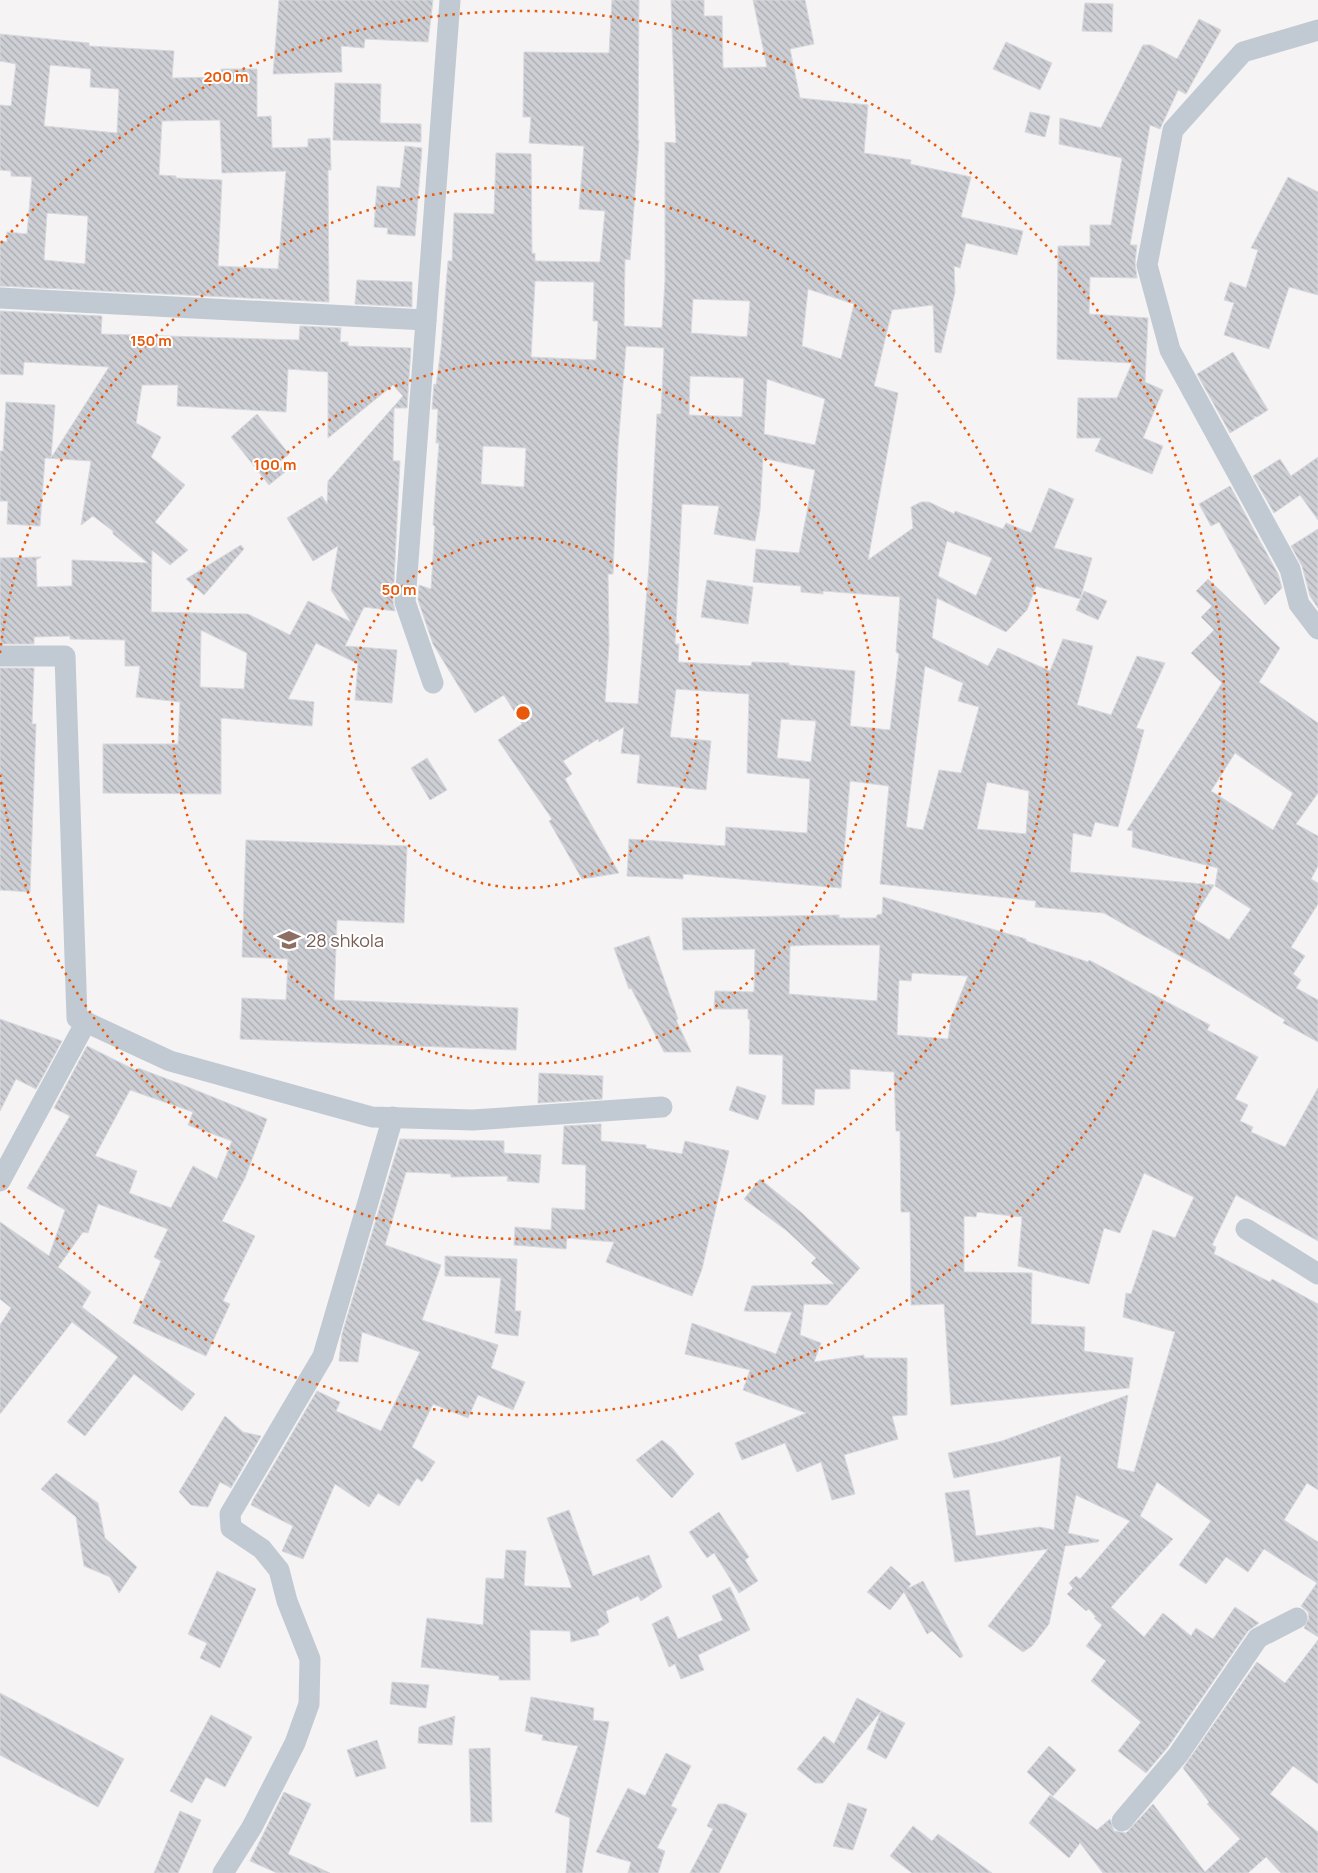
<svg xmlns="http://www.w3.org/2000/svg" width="1318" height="1873" font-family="Manrope,sans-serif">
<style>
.building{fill:url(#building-back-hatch);stroke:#d7d9de;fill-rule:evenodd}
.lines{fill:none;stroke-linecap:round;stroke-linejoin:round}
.street{stroke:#c1cad2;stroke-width:21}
.ring{fill:none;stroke:#e8590c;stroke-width:2.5;stroke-dasharray:2.5 5}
.labels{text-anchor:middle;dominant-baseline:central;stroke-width:4;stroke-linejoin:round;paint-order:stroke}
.education-label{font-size:18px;fill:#785e54;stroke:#fff;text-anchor:start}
.centre{fill:#e8590c;stroke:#fff;stroke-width:2.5}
.ring-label{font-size:15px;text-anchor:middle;font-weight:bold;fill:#e8590c;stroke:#fff;stroke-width:4;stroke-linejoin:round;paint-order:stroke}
</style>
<defs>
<pattern id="building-back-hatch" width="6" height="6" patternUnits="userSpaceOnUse" patternTransform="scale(1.25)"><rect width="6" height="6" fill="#cdcfd5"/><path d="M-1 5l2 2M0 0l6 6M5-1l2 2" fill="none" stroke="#a8abb0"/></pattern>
</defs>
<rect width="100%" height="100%" fill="#f5f3f3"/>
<!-- building -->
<g class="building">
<polygon points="279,0 433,0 428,42 365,39 364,48 341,46 342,72 273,74"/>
<path d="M612 0H639L638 140H639L630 260 625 259 624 326 662 328 665 281V142L676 143 671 0H704V16H722L723 68 767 67 753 0H805L814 44 790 49 800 98 868 105 864 153 911 160 910 164 971 177 961 217 1023 231 1017 255 966 243 960 268 954 266 955 292 941 353 935 352 933 305 892 310 874 386 898 393 868 560 913 528 911 507 921 502H929L954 514 955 511 1003 529 1006 523 1031 533 1049 488 1074 499 1054 548 1092 558 1080 599 1036 586 1027 610 1006 632 937 598 932 638 988 666 998 648 1050 671 1063 639 1093 646 1077 705 1111 715 1137 656 1165 663 1136 728 1144 730 1118 827 1095 822 1091 837 1073 833 1070 872 1214 885 1193 918 1229 940 1251 909 1215 886 1218 868 1132 847 1133 831 1127 830 1222 683 1191 653 1214 630 1201 617 1212 606 1196 591 1208 579 1280 648 1259 682 1318 723V793L1296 824 1318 836V866L1311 879 1318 883V904L1291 947 1305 956 1293 974 1301 980 1296 988 1318 1000V1042L1283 1023 1285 1020 1208 972 1104 913 1035 907 1036 901 880 884 889 786 850 781 841 888 683 874V879L627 876 629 839 725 846 726 827 807 833 810 779 747 773 749 694 676 689 670 737 711 741 706 790 637 783 640 755 621 753 624 727 599 742 598 739 563 761 572 774 565 779 619 873 582 879 549 821 552 819 498 740 522 724 504 695 475 713 433 644 418 600 419 585 431 589 435 526 433 525 439 443H436L438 409H432L434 384 436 385 441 349 448 261H452L454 213 494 214 496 153 531 154 532 254 535 253V261L600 262 605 211 579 209 584 146 529 143 531 117H523L524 52 609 53ZM535 281 594 282 593 321H598L596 360 531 357ZM808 289 854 304 841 359 802 346ZM693 299 750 301 747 337 691 333ZM626 346 664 348 661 414H657L649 565 638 704 605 702 609 644 608 574H613L618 447ZM690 376 744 378 742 417 689 415ZM767 379 825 399 815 445 764 434ZM483 446 526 448 524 487 481 484ZM763 458 815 470 799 553 756 549 753 582 801 586V592L823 594V591L900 597 896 652 899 654 890 730 850 726 855 671 789 665V663L752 662 751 666 678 662 679 644H675L682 504 719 506 714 534 755 541 760 510ZM947 541 992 558 976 596 938 576ZM925 666 963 683 958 701 979 707 961 773 939 770 923 830 906 827ZM781 719 816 721 811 762 777 758ZM1235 753 1293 793 1273 830 1211 791ZM987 782 1029 791 1026 834 977 829Z"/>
<polygon points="1085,3 1113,4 1112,32 1082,31"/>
<polygon points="1199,19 1221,30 1186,94 1178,90 1160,129 1150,125 1130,245 1137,245 1135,263 1137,278 1090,277 1089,314 1148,318 1145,382 1163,390 1143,438 1163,446 1152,474 1095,451 1101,438 1077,438 1078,398 1117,398 1132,363 1057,359 1058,246 1090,246 1090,225 1111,225 1122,158 1059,144 1060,118 1101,128 1143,45 1151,45 1177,59"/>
<path d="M0 34 89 43V46L174 51 172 78 221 77V69H257V117L271 116 272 148 308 147V139L330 138 331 170H328L329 302 0 286V241L7 242V232L27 234 32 177 11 176V171L0 170V105L11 106 16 64 0 61ZM50 65 91 69 90 87 119 89 117 133 44 126ZM220 120 222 173 286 171 278 269 218 266 222 180 176 178V176L159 175 162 121ZM47 213 88 216 85 264 44 260Z"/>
<polygon points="1006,42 1052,63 1040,90 993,69"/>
<polygon points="335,83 381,84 380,123 421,124 421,142 333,140"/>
<polygon points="1030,112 1050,116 1045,137 1025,132"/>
<polygon points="405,146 422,148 415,236 387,234 388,228 374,227 377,186 400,188"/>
<polygon points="1288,177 1318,192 1318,295 1289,287 1269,349 1224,335 1234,303 1224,300 1230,282 1246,288 1258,250 1251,248"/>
<polygon points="357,280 412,282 412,307 355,304"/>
<path d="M0 311 102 316 101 334 299 340 300 326 341 328 340 342H348V346L411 348 407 408H394L393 461H400L393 601 395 611 364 607 345 646 397 650 392 703 355 700 358 664 316 643 288 699 314 702 312 726 221 718V794L103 793V744H178L180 702 136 697 140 666H125V640L70 639V636L34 637V644H0V558L41 557 36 560 37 587 72 586V560L148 563 113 534V531L93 516 81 525 91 461 45 458 40 526 7 524 8 501H0V451H3L6 402 55 405 51 458 109 367 24 362 23 375 0 374ZM288 369 328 372V438L393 385 403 396 328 481 327 504 322 496 287 518 313 561 338 546 331 590 351 622 308 601 290 635 248 614 151 612 152 550 170 565 188 550 155 522 185 485 151 457 161 437 136 423 142 385H178L177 406 286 412ZM201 630 247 653 244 689 200 687Z"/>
<polygon points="1233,352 1268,410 1257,417 1253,416 1255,418 1230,433 1197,374"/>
<polygon points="257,414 289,454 278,463 285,472 269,485 231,437"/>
<polygon points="1318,457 1318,520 1300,495 1274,513 1253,476 1280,459 1291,476"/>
<polygon points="1230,486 1278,574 1282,588 1265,605 1219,522 1211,526 1199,504"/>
<polygon points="1318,529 1318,608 1310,596 1302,566 1291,546"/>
<polygon points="241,545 244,549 204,595 186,579"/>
<polygon points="707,580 753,587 748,624 701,617"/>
<polygon points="1084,591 1107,601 1098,620 1076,610"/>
<polygon points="0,668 34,668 32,724 36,724 30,892 0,890"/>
<polygon points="427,758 447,790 430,800 411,768"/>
<polygon points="246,840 407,846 404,923 337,920 334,1000 518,1008 516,1050 240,1039 242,998 286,1000 288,959 242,957"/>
<path d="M883 897 1026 939V941L1088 962 1089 960 1210 1025 1207 1030 1258 1057 1235 1099 1248 1105 1240 1121 1253 1127 1251 1132 1285 1147 1318 1088V1241L1236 1195 1212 1245 1216 1247 1214 1254 1270 1282 1272 1279 1318 1304V1490L1307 1483 1284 1520 1318 1542V1637L1304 1628 1309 1618 1308 1612 1301 1606 1317 1583 1264 1549 1248 1572 1226 1557 1206 1584 1179 1565 1211 1521 1157 1482 1140 1516 1173 1539 1111 1607 1144 1637 1163 1613 1191 1636 1196 1628 1213 1639 1235 1607 1259 1623 1248 1631 1168 1747 1146 1773 1118 1751 1141 1722 1091 1681 1106 1661 1086 1646 1102 1625 1094 1618 1096 1617 1089 1609 1086 1611 1067 1594 1073 1588 1069 1583 1076 1576 1080 1579 1130 1521 1076 1495 1068 1533 1099 1540 1098 1542 1065 1546 1049 1624 1032 1646 1023 1652 988 1626 1048 1549 955 1562 945 1493 969 1490 976 1536 1040 1527 1054 1530 1061 1456 954 1478 948 1453 1002 1441 1128 1395 1117 1468 1134 1472 1175 1332 1123 1317 1126 1293 1131 1294 1153 1230 1175 1238 1194 1197 1144 1173 1120 1233 1104 1228 1089 1284 1018 1266 1022 1217 977 1212 976 1217 964 1216V1272L1032 1273 1031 1324 1085 1327 1084 1351 1133 1358 1129 1388 951 1405 944 1304 911 1305 910 1212H901L900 1131H896L894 1072 850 1069V1089H815L814 1105 782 1104 783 1055 749 1054 750 1019H748V1009H714L715 991 754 992 755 949 683 950 682 918 839 915V918H876L877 915 882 914ZM811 945H880L877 1001 789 994 790 946ZM912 973 968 976 951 1018 948 1039 897 1035 899 980 911 981Z"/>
<polygon points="649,936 678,1019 676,1020 691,1052 664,1052 631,988 629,989 614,948"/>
<polygon points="0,1019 62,1041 36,1089 16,1079 0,1111"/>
<path d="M87 1046 137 1071 138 1068 183 1085 267 1119 245 1178 222 1221 255 1236 223 1301 230 1304 206 1356 133 1323 161 1261 154 1257 168 1229 98 1204 88 1233 83 1232 58 1267 91 1292 82 1307 195 1394 182 1411 134 1374 85 1436 67 1422 118 1357 72 1322 0 1414V1325L11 1308 0 1299V1222L49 1256 65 1210 27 1188 70 1116 54 1108ZM130 1090 193 1112 188 1125 232 1141 217 1179 193 1166 171 1208 129 1193 137 1171 95 1156Z"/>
<polygon points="539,1073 603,1076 602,1099 538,1103"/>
<polygon points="737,1086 766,1096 758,1120 729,1110"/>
<polygon points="601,1124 601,1141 646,1145 646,1148 682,1154 685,1141 729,1151 702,1269 692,1296 606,1262 614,1242 567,1238 566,1249 514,1245 515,1227 551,1230 552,1208 585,1210 586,1165 562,1164 564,1126"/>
<polygon points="400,1139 504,1141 504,1153 541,1155 539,1183 507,1181 508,1176 451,1177 451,1174 406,1172 385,1245 441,1265 422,1320 498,1345 491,1368 525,1382 513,1410 478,1395 468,1418 433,1404 412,1447 435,1462 422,1482 417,1478 399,1506 378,1493 369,1507 335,1484 303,1559 282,1551 293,1526 251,1505 253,1500 317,1391 340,1402 336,1411 381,1431 420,1352 362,1332 358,1362 339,1361 342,1334"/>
<polygon points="760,1179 802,1213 860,1268 827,1305 804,1304 800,1335 821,1343 814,1362 864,1355 864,1358 907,1358 907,1415 892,1416 898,1439 844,1455 855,1494 832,1500 821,1462 797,1472 785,1443 742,1460 735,1443 806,1413 743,1390 750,1370 685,1354 692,1323 776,1354 792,1312 744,1311 752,1286 834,1284 811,1263 816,1258 787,1231 744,1199"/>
<polygon points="445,1256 517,1259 515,1311 521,1311 518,1336 495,1333 501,1278 445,1276"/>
<polygon points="225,1416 243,1432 261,1436 231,1488 220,1482 208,1507 191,1505 179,1492"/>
<polygon points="662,1440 672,1448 694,1474 672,1498 636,1460"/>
<polygon points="56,1473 98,1503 105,1538 137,1567 119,1593 110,1577 84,1566 76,1517 41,1489"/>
<polygon points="569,1510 593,1576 649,1555 662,1587 641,1601 638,1596 606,1611 609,1622 597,1630 599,1635 571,1642 570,1631 530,1630 530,1680 499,1680 499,1676 421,1667 427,1618 483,1625 486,1578 504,1579 506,1550 526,1551 524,1586 572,1588 547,1518"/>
<polygon points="719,1512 749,1557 745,1560 758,1581 739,1593 714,1553 707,1558 689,1532"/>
<polygon points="891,1566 911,1584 907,1589 923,1581 963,1656 960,1658 932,1631 927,1634 904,1592 890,1610 867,1592"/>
<polygon points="217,1571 256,1589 220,1668 200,1658 207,1643 188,1634"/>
<polygon points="730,1587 750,1630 698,1655 704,1670 681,1679 675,1664 669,1667 652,1624 668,1616 678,1639 723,1620 712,1596"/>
<polygon points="1318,1640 1318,1784 1293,1766 1270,1794 1318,1832 1318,1873 1281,1873 1266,1857 1248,1873 1103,1873 1080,1843 1069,1858 1029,1823 1050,1795 1097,1830 1110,1819 1114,1831 1126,1833 1153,1804 1205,1872 1240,1839 1207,1804 1209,1802 1183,1768 1257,1662 1285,1683"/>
<polygon points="392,1682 429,1685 426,1708 390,1704"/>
<polygon points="0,1693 124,1759 98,1807 0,1755"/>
<polygon points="531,1697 594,1708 593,1720 609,1722 582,1873 566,1873 570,1818 555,1812 578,1746 542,1740 543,1735 525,1731"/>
<polygon points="857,1698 881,1711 823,1783 815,1783 797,1769 824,1736 834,1744"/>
<polygon points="881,1711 905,1723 886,1759 867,1749"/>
<polygon points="211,1715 252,1737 225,1787 206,1777 192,1803 170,1791"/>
<polygon points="455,1716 452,1745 418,1743 419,1727"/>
<polygon points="377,1740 386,1768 356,1777 347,1750"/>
<polygon points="1049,1746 1076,1770 1053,1796 1027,1772"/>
<polygon points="490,1748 492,1822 471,1822 469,1749"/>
<polygon points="666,1753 691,1766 671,1806 677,1809 657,1848 665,1851 658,1873 628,1873 631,1862 596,1852 628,1788 645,1796"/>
<polygon points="284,1792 311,1804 288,1854 330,1873 277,1873 250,1861"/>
<polygon points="848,1803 867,1809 853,1850 833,1846"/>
<polygon points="718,1804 726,1804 747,1814 719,1873 690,1873 713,1829 707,1826"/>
<polygon points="180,1811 201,1820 178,1873 154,1873"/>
<polygon points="913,1826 932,1841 938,1834 992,1873 912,1873 890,1856"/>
</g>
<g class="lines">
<!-- street -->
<g class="street">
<polyline points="1318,30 1243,52 1173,130 1147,265 1170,350 1290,569 1299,604 1318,629"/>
<polyline points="0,298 426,320"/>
<polyline points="0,656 65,656 77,1018 170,1061 372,1117 473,1120 662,1107"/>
<polyline points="433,683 405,602 450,0"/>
<polyline points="0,1181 86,1022"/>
<polyline points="1246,1229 1318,1274"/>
<polyline points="1122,1821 1178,1755 1258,1638 1297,1618"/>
<polyline points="223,1873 252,1827 295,1743 309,1704 310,1659 287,1601 279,1570 262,1549 231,1528 230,1514 323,1356 393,1117"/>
</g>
</g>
<!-- distance rings -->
<g class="ring">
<circle cx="523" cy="713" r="175"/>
<circle cx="523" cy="713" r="351"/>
<path d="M0 653A526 526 0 1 1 0 773"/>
<path d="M1 243A702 702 0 1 1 1 1183"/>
</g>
<!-- icons -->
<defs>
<symbol id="school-bare" viewBox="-9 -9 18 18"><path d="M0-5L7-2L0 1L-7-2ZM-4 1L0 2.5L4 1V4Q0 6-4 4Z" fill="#8d6e63" stroke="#fff" stroke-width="2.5" paint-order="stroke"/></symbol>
</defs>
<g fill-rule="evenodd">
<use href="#school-bare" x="273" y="924" width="32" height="32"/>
</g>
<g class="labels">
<!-- education labels -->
<g class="education-label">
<text x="306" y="940">28 shkola</text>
</g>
</g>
<circle cx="523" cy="713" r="8" class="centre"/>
<g class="ring-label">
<text x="226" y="82">200 m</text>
<text x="151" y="346">150 m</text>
<text x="275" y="470">100 m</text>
<text x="399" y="595">50 m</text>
</g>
</svg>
